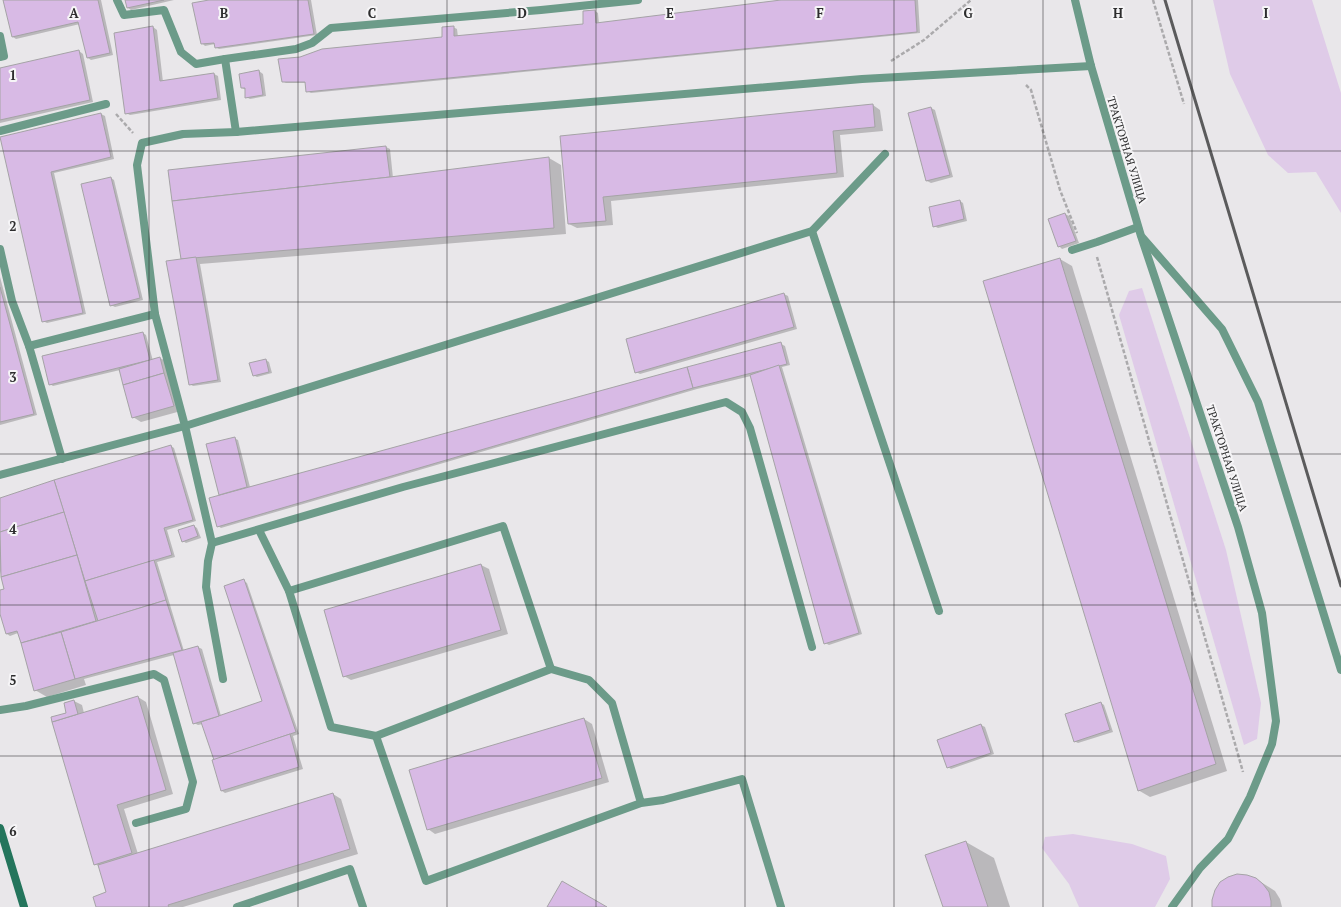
<svg xmlns="http://www.w3.org/2000/svg" width="1341" height="907" font-family="'PT Serif',serif">
<style>
.green{fill:#dfcbe8}
.shadow{fill:#0003}
.building{fill:#d8bae5;stroke:#a5a3a6}
.lines{fill:none;stroke-linecap:round;stroke-linejoin:round}
.path{stroke:#abaaac;stroke-width:2.5;stroke-dasharray:4 2;stroke-linecap:butt}
.lane{stroke:#6c9b89;stroke-width:8}
.street{stroke:#6c9b89;stroke-width:8}
.secondary{stroke:#24755c;stroke-width:8}
.rail{stroke:#5b5b5c;stroke-width:3}
.grid{fill:none;stroke:#2d2d2e;stroke-width:1;stroke-opacity:0.55}
.labels{text-anchor:middle;dominant-baseline:central;stroke-width:4;stroke-linejoin:round;paint-order:stroke}
.street-label{font-size:11px;fill:#2d2d2e;stroke:#f6f5f7}
.grid-label{font-size:13px;text-anchor:middle;font-weight:bold;fill:#2d2d2e;stroke:#f6f5f7;stroke-width:4;stroke-linejoin:round;paint-order:stroke}
</style>
<rect width="100%" height="100%" fill="#e9e7ea"/>
<!-- green -->
<g class="green">
<polygon points="1213,0 1312,0 1341,93 1341,213 1316,172 1288,173 1268,155 1230,74"/>
<polygon points="1142,288 1226,550 1261,703 1257,739 1244,745 1119,315 1129,291"/>
<polygon points="1073,834 1132,844 1166,856 1170,879 1155,907 1079,907 1069,884 1042,848 1045,837"/>
</g>
<!-- shadow -->
<g class="shadow">
<polygon points="4,0 101,0 113,55 91,60 88,58 80,24 16,39 13,37"/>
<polygon points="126,0 174,0 131,10 128,8"/>
<polygon points="215,0 311,0 317,35 219,49 215,47 215,44 205,46 202,43"/>
<polygon points="789,0 918,0 920,33 311,93 307,91 306,83 286,83 282,81 301,58 442,38 453,27 457,29 458,37 584,25 595,11 598,13 599,24"/>
<polygon points="153,27 157,30 163,82 214,74 218,76 221,100 130,115 126,113 115,34"/>
<polygon points="79,51 83,54 93,102 0,123 0,69"/>
<polygon points="259,71 263,74 266,96 250,99 246,97 246,90 242,88"/>
<polygon points="873,105 880,110 883,131 840,135 844,177 611,201 613,225 577,228 569,224 561,137"/>
<polygon points="931,108 935,110 953,177 931,183 927,181 909,114"/>
<polygon points="101,114 105,116 114,159 54,173 86,314 47,323 43,321 1,138"/>
<polygon points="386,147 390,149 393,178 549,158 561,165 566,234 200,264 221,382 193,386 190,384 182,260"/>
<polygon points="111,178 114,180 143,300 115,307 111,305"/>
<polygon points="960,201 963,203 967,221 938,228 934,226"/>
<polygon points="1065,214 1069,216 1079,243 1062,249 1059,246 1049,220"/>
<polygon points="1060,259 1072,266 1227,771 1150,797 1138,790"/>
<polygon points="0,277 37,415 0,425"/>
<polygon points="784,294 788,296 797,329 640,374 636,372"/>
<polygon points="143,333 146,335 153,361 160,358 164,360 181,411 141,422 133,417 120,370 53,386 50,384"/>
<polygon points="781,344 785,346 790,365 782,367 862,634 829,645 825,643 751,376 697,389 221,528 218,526 221,495 208,445 234,438 238,440 250,487"/>
<polygon points="266,360 269,362 272,373 257,377 253,375"/>
<polygon points="171,446 174,448 196,521 167,530 175,557 157,562 184,651 198,647 202,649 221,716 264,701 244,581 247,583 299,734 293,736 303,769 225,793 222,791 215,761 203,724 198,725 194,723 174,655 84,679 86,685 47,697 35,690 18,633 10,636 7,634 0,611 0,591 6,590 0,571 0,499"/>
<polygon points="194,526 197,528 201,538 186,543 183,541"/>
<polygon points="481,565 489,569 508,634 351,680 344,676"/>
<polygon points="138,697 146,702 173,794 124,809 138,854 333,794 341,799 358,854 183,907 97,907 107,893 99,866 95,864 53,722 67,713 74,701 82,705 84,713"/>
<polygon points="1101,703 1104,705 1113,732 1078,743 1074,741"/>
<polygon points="584,719 592,724 609,782 435,834 428,829"/>
<polygon points="981,725 985,727 994,754 951,769 948,767"/>
<polygon points="966,842 994,858 1010,907 944,907"/>
<polygon points="1256,879 1275,891 1280,899 1282,907 1213,907"/>
</g>
<!-- building -->
<g class="building">
<polygon points="3,0 98,0 110,53 87,58 78,22 12,37"/>
<polygon points="125,0 164,0 127,8"/>
<polygon points="209,0 308,0 314,34 215,48 214,43 201,44 192,3"/>
<polygon points="781,0 915,0 917,32 306,92 305,82 282,82 278,59 300,57 322,49 442,37 442,27 454,26 454,36 583,24 583,11 595,10 596,23"/>
<polygon points="153,26 160,81 214,73 218,98 125,114 114,33"/>
<polygon points="79,50 90,100 0,120 0,68"/>
<polygon points="259,70 263,95 245,98 245,88 241,88 239,74"/>
<polygon points="873,104 875,127 833,131 837,173 603,197 606,221 568,224 560,136"/>
<polygon points="931,107 950,175 926,181 908,113"/>
<polygon points="101,113 111,157 51,172 83,313 42,322 0,137"/>
<polygon points="386,146 390,177 172,201 168,170"/>
<polygon points="549,157 554,228 181,259 172,201 390,177"/>
<polygon points="111,177 140,298 110,306 81,184"/>
<polygon points="960,200 964,219 933,227 929,207"/>
<polygon points="1065,213 1076,241 1058,247 1048,219"/>
<polygon points="196,257 218,380 189,385 166,261"/>
<polygon points="1060,258 1216,764 1138,791 983,281"/>
<polygon points="0,287 34,414 0,422"/>
<polygon points="784,293 794,327 635,373 626,339"/>
<polygon points="143,332 150,360 49,385 42,356"/>
<polygon points="781,342 787,364 693,388 687,367"/>
<polygon points="160,357 164,373 123,385 119,369"/>
<polygon points="266,359 269,372 253,376 249,363"/>
<polygon points="779,365 859,633 824,644 750,375"/>
<polygon points="687,367 693,388 217,527 209,498"/>
<polygon points="164,373 174,406 132,418 123,385"/>
<polygon points="235,437 247,487 219,495 206,444"/>
<polygon points="171,445 193,520 164,528 172,555 85,581 54,480"/>
<polygon points="54,480 64,512 0,532 0,498"/>
<polygon points="64,512 77,555 1,577 0,532"/>
<polygon points="194,525 198,536 182,542 178,530"/>
<polygon points="77,555 96,621 21,643 17,631 6,634 0,614 0,590 4,589 1,577"/>
<polygon points="154,560 166,600 98,621 85,581"/>
<polygon points="481,564 501,630 343,677 324,610"/>
<polygon points="244,579 296,732 214,760 201,722 262,701 224,586"/>
<polygon points="166,600 182,650 75,679 61,632"/>
<polygon points="61,632 75,679 34,691 21,643"/>
<polygon points="198,646 219,716 193,724 173,653"/>
<polygon points="138,696 166,790 117,805 132,853 94,865 52,722"/>
<polygon points="74,700 78,714 52,722 51,717 66,713 64,703"/>
<polygon points="1101,702 1110,730 1074,742 1065,714"/>
<polygon points="584,718 602,778 427,830 409,770"/>
<polygon points="981,724 991,753 947,768 937,740"/>
<polygon points="290,734 299,767 221,791 212,760"/>
<polygon points="333,793 350,849 168,905 169,907 96,907 93,897 106,892 98,865"/>
<polygon points="966,841 988,907 943,907 925,855"/>
<polygon points="1237,874 1247,875 1256,878 1263,884 1269,892 1271,901 1271,907 1212,907 1212,900 1215,890 1220,882 1228,877"/>
<polygon points="562,881 607,907 547,907"/>
</g>
<g class="lines">
<!-- path -->
<g class="path">
<polyline points="1153,0 1184,104"/>
<polyline points="891,61 924,40 971,0"/>
<polyline points="1026,85 1031,90 1060,190 1077,233"/>
<polyline points="116,114 133,133"/>
<polyline points="1097,257 1243,772"/>
</g>
<!-- lane -->
<g class="lane">
<polyline points="117,0 124,15 164,10 181,52 196,64 225,59"/>
<polyline points="0,36 4,56 0,57"/>
<polyline points="0,131 106,104"/>
<polyline points="236,132 225,59 296,49 312,43 331,28 541,10 638,0"/>
<polyline points="812,231 939,611"/>
<polyline points="1142,237 1222,329 1258,402 1341,670"/>
<polyline points="0,249 12,301 29,346 62,459"/>
<polyline points="1072,250 1097,242 1138,227"/>
<polyline points="29,346 155,314"/>
<polyline points="0,475 185,426 155,314 137,165 142,143 183,134 236,132 862,79 1091,66"/>
<polyline points="259,530 289,591"/>
<polyline points="212,543 403,487 726,402 742,412 750,428 812,647"/>
<polyline points="223,679 206,587 208,561 212,543 185,426 812,231 885,154"/>
<polyline points="0,710 26,706 154,674 164,680 193,782 186,809 136,823"/>
<polyline points="376,736 331,727 289,591 503,526 551,669"/>
<polyline points="641,803 612,703 589,680 551,669 376,736 426,881 641,803 663,800 742,779 781,907"/>
<polyline points="237,907 350,869 363,907"/>
</g>
<!-- street -->
<polyline class="street" points="1075,0 1091,66 1141,236 1238,527 1262,613 1276,721 1272,744 1250,797 1228,839 1200,868 1172,907"/>
<!-- secondary -->
<polyline class="secondary" points="0,828 24,907"/>
<!-- rail -->
<polyline class="rail" points="1165,0 1341,586"/>
</g>
<!-- grid -->
<path class="grid" d="M149 0V907M298 0V907M447 0V907M596 0V907M745 0V907M894 0V907M1043 0V907M1192 0V907M0 151H1341M0 302H1341M0 454H1341M0 605H1341M0 756H1341"/>
<g class="labels">
<!-- street labels -->
<g class="street-label">
<text transform="translate(1127 150) rotate(73)">ТРАКТОРНАЯ УЛИЦА</text>
<text transform="translate(1227 458) rotate(72)">ТРАКТОРНАЯ УЛИЦА</text>
</g>
</g>
<g class="grid-label">
<text x="74" y="18">A</text>
<text x="224" y="18">B</text>
<text x="372" y="18">C</text>
<text x="522" y="18">D</text>
<text x="670" y="18">E</text>
<text x="820" y="18">F</text>
<text x="968" y="18">G</text>
<text x="1118" y="18">H</text>
<text x="1266" y="18">I</text>
<text x="13" y="80">1</text>
<text x="13" y="231">2</text>
<text x="13" y="382">3</text>
<text x="13" y="534">4</text>
<text x="13" y="685">5</text>
<text x="13" y="836">6</text>
</g>
</svg>
